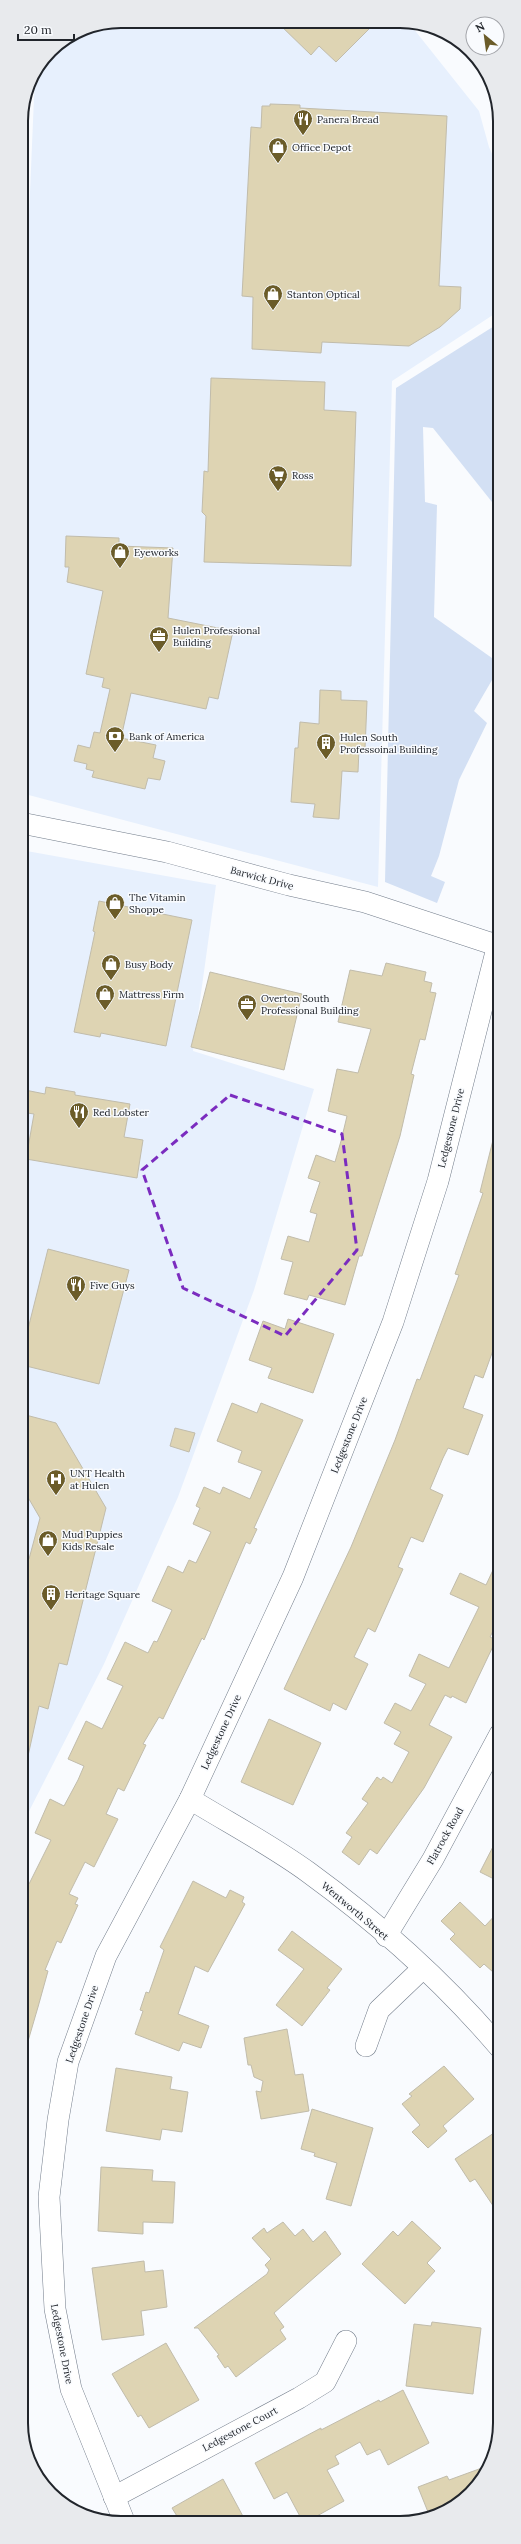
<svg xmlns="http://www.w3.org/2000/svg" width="521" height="2544" font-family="Lora,serif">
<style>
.built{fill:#e7f0fd}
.green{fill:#d3e0f4}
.building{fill:#ded4b3;stroke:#c1bcab}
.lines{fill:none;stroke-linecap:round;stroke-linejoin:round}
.minor-casing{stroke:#737d8b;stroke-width:22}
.minor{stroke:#fff;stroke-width:21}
.marked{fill:none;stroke:#7b2cbf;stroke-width:3;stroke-dasharray:8 5;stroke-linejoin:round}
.labels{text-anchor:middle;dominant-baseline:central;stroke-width:3;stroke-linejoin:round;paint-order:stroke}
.poi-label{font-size:10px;fill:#21252b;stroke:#f9fbfe;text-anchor:start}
.street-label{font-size:10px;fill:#21252b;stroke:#f9fbfe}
.rim{fill:none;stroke:#21252b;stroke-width:2}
</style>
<rect width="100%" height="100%" fill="#f9fbfe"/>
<!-- built -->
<g class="built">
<polygon points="121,21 409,23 479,111 489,147 499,170 499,311 392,381 378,887 21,793 21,405 35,74 50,50 83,29"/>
<polygon points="21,850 216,885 193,1051 314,1089 254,1290 178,1497 104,1664 22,1825"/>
</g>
<!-- green -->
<g class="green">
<polygon points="445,32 475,55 487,81"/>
<polygon points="499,323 499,505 496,507 433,428 423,427 425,502 437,505 434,617 499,663 499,668 474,711 487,723 459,780 439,856 431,876 445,882 437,903 385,882 396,388"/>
</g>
<!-- building -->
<g class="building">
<polygon points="277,22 375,23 336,62 319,46 311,55"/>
<polygon points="270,104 300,105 300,108 447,116 439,286 461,287 460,309 440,327 409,346 322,342 321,353 252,349 253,297 242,296 251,127 261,128 262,106 270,106"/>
<polygon points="211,378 325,382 324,410 356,412 351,566 204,562 206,516 202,512 204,471 208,472"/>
<polygon points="66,536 119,538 119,546 173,548 168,618 233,631 218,699 209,697 206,709 131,693 121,738 156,745 153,758 165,761 160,780 148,778 145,789 92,777 94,771 86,769 87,764 74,761 78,745 90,748 94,732 100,733 110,689 102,687 104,678 86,674 103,591 67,582 69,567 65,567"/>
<polygon points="320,690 341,691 341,700 367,701 365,749 359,749 358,772 342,771 339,819 313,817 315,804 291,802 295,748 298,748 300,722 319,724"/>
<polygon points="99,901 192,920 166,1046 101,1033 100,1037 74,1032 95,932 93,931"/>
<polygon points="386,963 426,972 424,981 432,983 430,992 436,993 425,1040 420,1039 411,1074 414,1075 400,1136 362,1256 359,1256 345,1305 309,1295 307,1300 284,1294 293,1262 281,1259 288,1236 309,1242 317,1214 310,1212 320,1182 308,1178 316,1155 335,1162 341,1141 347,1116 328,1111 337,1069 358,1073 371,1029 338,1022 350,970 382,976"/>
<polygon points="210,972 302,994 284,1070 191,1047"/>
<polygon points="46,1087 75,1092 75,1095 130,1104 124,1137 143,1140 137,1178 26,1159 34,1114 21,1112 25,1090 45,1094"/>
<polygon points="494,1136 499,1137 500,1331 483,1378 475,1375 463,1408 483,1415 468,1455 448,1448 443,1458 430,1489 443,1495 423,1542 411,1537 398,1567 403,1569 375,1632 368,1628 354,1657 368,1664 346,1710 333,1703 330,1711 284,1689 351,1547 395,1440 417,1379 420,1380 459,1275 455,1274 483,1193 480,1192"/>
<polygon points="48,1249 129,1270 99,1384 22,1365 22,1353"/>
<polygon points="288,1319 334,1334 313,1393 268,1378 272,1368 249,1360 263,1321 285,1329"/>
<polygon points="232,1403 257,1413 261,1403 303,1420 254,1528 257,1529 250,1544 246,1542 204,1640 202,1638 163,1719 159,1717 143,1744 146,1745 124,1791 118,1788 106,1814 118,1819 94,1867 85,1862 69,1894 78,1898 75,1904 78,1905 61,1943 57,1941 45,1970 48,1971 38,2007 26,2048 22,2047 22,1880 29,1884 51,1840 35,1833 50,1799 64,1806 78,1780 84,1766 68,1759 86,1721 102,1729 123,1686 107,1679 125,1642 148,1653 154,1641 157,1642 172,1610 152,1601 168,1566 183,1573 189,1560 196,1563 211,1532 193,1524 200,1508 196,1506 204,1487 220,1494 223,1487 250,1499 262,1471 238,1462 242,1451 217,1441"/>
<polygon points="22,1414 56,1423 106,1508 67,1665 59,1663 48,1709 39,1706 28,1756 22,1755 22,1557 29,1559 40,1518 22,1487"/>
<polygon points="175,1428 195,1433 189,1452 170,1446"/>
<polygon points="500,1555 500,1617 490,1637 496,1640 466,1703 452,1696 451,1698 445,1695 429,1725 452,1737 424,1788 377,1854 370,1849 359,1865 342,1852 352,1837 346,1833 368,1803 362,1799 377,1777 381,1780 383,1777 392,1783 409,1752 394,1744 401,1732 384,1723 395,1703 411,1711 426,1684 409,1676 419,1654 449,1668 479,1607 450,1594 460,1573 486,1585"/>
<polygon points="269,1719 321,1743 293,1805 241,1782"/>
<polygon points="500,1833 500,1882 480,1872"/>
<polygon points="193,1881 226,1898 230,1890 244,1897 242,1902 245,1904 208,1972 195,1966 178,2014 209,2026 201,2048 183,2042 179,2051 135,2034 143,2011 140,2010 146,1992 149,1993 164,1950 160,1947"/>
<polygon points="460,1902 485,1926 500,1910 500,1965 493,1972 484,1964 480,1968 450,1939 455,1934 441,1921"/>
<polygon points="292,1931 342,1969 327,1988 330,1990 302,2026 276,2005 304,1969 278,1950"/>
<polygon points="287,2029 295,2075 303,2074 309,2111 261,2119 256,2091 261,2092 263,2081 254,2077 251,2065 248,2065 244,2038"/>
<polygon points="444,2066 474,2099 443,2126 447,2131 428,2148 412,2132 420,2125 402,2104 412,2096 409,2094"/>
<polygon points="116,2068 172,2077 170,2089 188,2092 182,2132 162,2129 160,2140 106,2131"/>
<polygon points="312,2109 373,2128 351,2206 326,2199 337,2163 314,2156 315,2153 301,2149"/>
<polygon points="500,2129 500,2216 475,2179 470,2182 455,2159"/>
<polygon points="101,2167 153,2170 152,2181 175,2182 173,2223 143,2222 143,2234 98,2231"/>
<polygon points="412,2221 441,2248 427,2263 435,2271 405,2304 362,2264 393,2231 398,2236"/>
<polygon points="283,2222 295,2236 303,2229 313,2242 325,2231 341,2254 274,2313 284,2327 280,2330 286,2339 236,2377 228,2366 225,2368 217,2356 219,2355 198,2328 194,2328 267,2274 269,2270 265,2265 271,2259 252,2238 264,2228 267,2233"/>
<polygon points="144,2261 145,2272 163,2270 167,2307 141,2311 144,2335 102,2340 92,2268"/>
<polygon points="432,2322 481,2328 473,2394 406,2386 414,2324 431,2326"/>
<polygon points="166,2343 199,2400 149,2428 141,2415 138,2417 112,2374"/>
<polygon points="403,2390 429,2443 388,2465 380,2449 367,2455 360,2442 335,2456 339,2464 327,2470 344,2501 306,2522 303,2522 287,2492 274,2499 255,2463 321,2428 321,2430 379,2400 380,2402"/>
<polygon points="490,2465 471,2494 444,2513 430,2517 418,2487 447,2476 449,2480"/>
<polygon points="223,2479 246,2522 180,2521 172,2508"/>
</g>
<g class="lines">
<defs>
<g id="minor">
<polyline points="21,823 167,852 289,885 365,902 499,946"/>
<path d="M190 1799C229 1823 271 1845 308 1872 378 1923 444 1982 500 2048"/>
<polyline points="386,1936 433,1859 500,1734"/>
<polyline points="366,2046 379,2010 423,1968"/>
<polyline points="114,2497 299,2398 325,2382 346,2341"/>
<polyline points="124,2521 71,2389 55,2309 49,2197 58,2120 68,2062 106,1956 190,1799 293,1577 393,1322 438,1181 499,940"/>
</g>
</defs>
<!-- minor casing -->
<use href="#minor" class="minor-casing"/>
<!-- minor -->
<use href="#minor" class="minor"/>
</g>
<!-- marked area -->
<path class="marked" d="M230 1095 342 1134 357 1250 285 1336 183 1288 142 1170Z"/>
<!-- icons -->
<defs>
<symbol id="restaurant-pin" viewBox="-11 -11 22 30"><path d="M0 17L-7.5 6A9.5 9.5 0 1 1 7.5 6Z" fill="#6b5c29" stroke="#f9fbfe"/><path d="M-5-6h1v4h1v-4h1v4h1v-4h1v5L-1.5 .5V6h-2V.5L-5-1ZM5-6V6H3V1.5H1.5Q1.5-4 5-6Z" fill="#fff"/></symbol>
<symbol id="shop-pin" viewBox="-11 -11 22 30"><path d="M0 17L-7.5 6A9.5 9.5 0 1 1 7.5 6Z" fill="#6b5c29" stroke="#f9fbfe"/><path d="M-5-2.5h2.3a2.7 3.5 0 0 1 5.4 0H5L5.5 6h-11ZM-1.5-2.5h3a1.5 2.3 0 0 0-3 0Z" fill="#fff"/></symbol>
<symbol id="supermarket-pin" viewBox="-11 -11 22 30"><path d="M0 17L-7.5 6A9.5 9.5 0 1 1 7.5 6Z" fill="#6b5c29" stroke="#f9fbfe"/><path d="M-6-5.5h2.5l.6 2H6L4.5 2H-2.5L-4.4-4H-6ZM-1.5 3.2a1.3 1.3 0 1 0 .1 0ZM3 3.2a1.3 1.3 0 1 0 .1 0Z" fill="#fff"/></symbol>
<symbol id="office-pin" viewBox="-11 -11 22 30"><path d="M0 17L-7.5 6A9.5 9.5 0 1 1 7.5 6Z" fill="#6b5c29" stroke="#f9fbfe"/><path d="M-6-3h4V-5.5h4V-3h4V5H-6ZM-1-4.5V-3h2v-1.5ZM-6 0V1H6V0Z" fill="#fff"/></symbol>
<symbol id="bank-pin" viewBox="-11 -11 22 30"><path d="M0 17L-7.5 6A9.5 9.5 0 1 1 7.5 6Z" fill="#6b5c29" stroke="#f9fbfe"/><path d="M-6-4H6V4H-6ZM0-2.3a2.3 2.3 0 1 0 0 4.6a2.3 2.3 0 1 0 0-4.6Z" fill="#fff"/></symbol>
<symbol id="building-pin" viewBox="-11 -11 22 30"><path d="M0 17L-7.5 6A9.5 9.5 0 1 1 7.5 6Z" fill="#6b5c29" stroke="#f9fbfe"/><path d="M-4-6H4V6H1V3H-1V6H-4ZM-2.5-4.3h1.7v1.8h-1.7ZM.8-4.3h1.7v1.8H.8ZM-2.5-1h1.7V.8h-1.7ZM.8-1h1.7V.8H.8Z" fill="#fff"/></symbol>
<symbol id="hospital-pin" viewBox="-11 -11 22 30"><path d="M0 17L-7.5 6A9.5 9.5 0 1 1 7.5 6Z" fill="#6b5c29" stroke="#f9fbfe"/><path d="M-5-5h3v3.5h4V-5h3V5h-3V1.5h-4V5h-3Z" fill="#fff"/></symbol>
</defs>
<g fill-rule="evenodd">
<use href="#restaurant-pin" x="292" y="108" width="22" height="30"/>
<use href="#shop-pin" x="267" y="136" width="22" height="30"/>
<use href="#shop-pin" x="262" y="283" width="22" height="30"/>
<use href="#supermarket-pin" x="267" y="464" width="22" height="30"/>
<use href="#shop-pin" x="109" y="541" width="22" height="30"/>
<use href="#office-pin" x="148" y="625" width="22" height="30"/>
<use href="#bank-pin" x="104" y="725" width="22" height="30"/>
<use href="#building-pin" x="315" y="732" width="22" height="30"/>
<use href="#shop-pin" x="104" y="892" width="22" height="30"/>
<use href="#shop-pin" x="100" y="953" width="22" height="30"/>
<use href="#shop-pin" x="94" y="983" width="22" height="30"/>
<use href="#office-pin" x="236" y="993" width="22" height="30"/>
<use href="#restaurant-pin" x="68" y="1101" width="22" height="30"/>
<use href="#restaurant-pin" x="65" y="1274" width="22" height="30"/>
<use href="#hospital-pin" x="45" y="1468" width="22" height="30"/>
<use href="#shop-pin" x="37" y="1529" width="22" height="30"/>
<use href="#building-pin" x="40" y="1583" width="22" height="30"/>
</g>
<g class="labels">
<!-- poi labels -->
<g class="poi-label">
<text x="317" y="119">Panera Bread</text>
<text x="292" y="147">Office Depot</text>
<text x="287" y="294">Stanton Optical</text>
<text x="292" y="475">Ross</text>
<text x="134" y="552">Eyeworks</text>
<text x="173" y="630">Hulen Professional<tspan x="173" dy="12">Building</tspan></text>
<text x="129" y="736">Bank of America</text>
<text x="340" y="737">Hulen South<tspan x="340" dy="12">Professoinal Building</tspan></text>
<text x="129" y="897">The Vitamin<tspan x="129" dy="12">Shoppe</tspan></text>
<text x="125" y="964">Busy Body</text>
<text x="119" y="994">Mattress Firm</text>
<text x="261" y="998">Overton South<tspan x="261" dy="12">Professional Building</tspan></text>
<text x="93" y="1112">Red Lobster</text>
<text x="90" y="1285">Five Guys</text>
<text x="70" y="1473">UNT Health<tspan x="70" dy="12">at Hulen</tspan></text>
<text x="62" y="1534">Mud Puppies<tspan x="62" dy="12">Kids Resale</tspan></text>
<text x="65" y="1594">Heritage Square</text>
</g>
<!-- street labels -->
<g class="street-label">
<text transform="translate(262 878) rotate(15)">Barwick Drive</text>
<text transform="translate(451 1128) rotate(-76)">Ledgestone Drive</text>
<text transform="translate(349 1435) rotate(-68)">Ledgestone Drive</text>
<text transform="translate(221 1732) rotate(-65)">Ledgestone Drive</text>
<text transform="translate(445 1836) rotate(-61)">Flatrock Road</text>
<text transform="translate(355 1911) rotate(40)">Wentworth Street</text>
<text transform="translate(82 2024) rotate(-71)">Ledgestone Drive</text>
<text transform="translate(62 2344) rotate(79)">Ledgestone Drive</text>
<text transform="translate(240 2429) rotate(-28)">Ledgestone Court</text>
</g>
</g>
<!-- crop -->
<path d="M0 0H521V2544H0ZM121 28H400A93 93 0 0 1 493 121V2423A93 93 0 0 1 400 2516H121A93 93 0 0 1 28 2423V121A93 93 0 0 1 121 28Z" fill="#e8eaed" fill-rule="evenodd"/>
<path class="rim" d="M121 28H400A93 93 0 0 1 493 121V2423A93 93 0 0 1 400 2516H121A93 93 0 0 1 28 2423V121A93 93 0 0 1 121 28Z"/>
<!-- north arrow -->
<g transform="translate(485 36) rotate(331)"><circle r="19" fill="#f9fbfe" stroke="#a3a5aa"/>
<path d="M0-3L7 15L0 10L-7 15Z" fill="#6b5c29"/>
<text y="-6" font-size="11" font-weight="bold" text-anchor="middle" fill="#21252b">N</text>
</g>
<!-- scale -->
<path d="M18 34v6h56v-6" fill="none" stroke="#21252b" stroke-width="2"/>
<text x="24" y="34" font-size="12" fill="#21252b" stroke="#f9fbfe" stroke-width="3" paint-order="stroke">20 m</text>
</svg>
